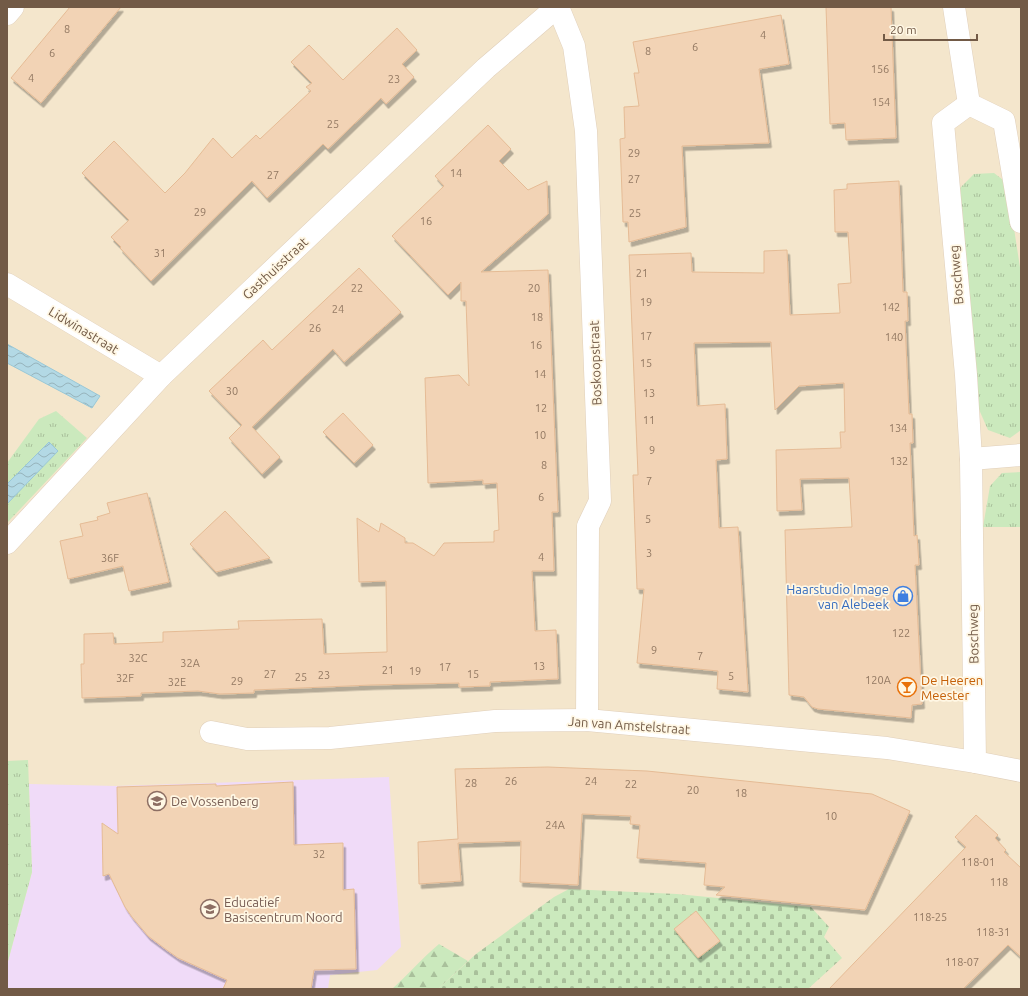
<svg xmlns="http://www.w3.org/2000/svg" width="1028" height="996" font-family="Ubuntu,sans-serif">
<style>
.residential{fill:#f4e6cc}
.education{fill:#f0dbf8}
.grass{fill:url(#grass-tufts)}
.forest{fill:url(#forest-firs)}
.cemetery{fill:url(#cemetery-stones)}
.water{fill:url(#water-waves);stroke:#99c8d7}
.building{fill:#f2d3b5;stroke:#e5bb95;filter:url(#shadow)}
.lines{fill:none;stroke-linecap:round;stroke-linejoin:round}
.minor-casing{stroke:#e0cfba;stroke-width:23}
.tertiary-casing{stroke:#e0cfba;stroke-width:23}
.minor{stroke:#fff;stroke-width:22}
.tertiary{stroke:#fff;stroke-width:22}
.labels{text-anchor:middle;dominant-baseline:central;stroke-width:3.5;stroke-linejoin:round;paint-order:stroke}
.number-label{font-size:11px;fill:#927862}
.street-label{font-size:13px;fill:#725a46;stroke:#fff7e4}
.shop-label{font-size:13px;fill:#366cbe;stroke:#fff7e4;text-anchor:end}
.food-label{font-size:13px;fill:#c56008;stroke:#fff7e4;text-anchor:start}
.education-label{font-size:13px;fill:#785e54;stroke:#fff7e4;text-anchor:start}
</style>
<defs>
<pattern id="grass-tufts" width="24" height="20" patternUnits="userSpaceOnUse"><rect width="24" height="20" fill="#cbe9bd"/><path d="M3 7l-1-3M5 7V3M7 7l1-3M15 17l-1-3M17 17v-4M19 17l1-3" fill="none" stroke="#a9c09b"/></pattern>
<pattern id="forest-firs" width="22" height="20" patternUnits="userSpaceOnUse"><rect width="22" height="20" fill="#cbe9bd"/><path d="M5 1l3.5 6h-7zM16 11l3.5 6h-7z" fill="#a9c09b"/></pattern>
<pattern id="cemetery-stones" width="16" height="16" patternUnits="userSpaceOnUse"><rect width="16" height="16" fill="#cbe9bd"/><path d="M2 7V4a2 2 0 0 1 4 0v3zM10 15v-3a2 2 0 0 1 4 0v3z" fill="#a9c09b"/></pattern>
<pattern id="water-waves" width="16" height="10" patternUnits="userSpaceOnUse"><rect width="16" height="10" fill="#b3d9e5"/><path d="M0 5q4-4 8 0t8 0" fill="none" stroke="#96b3bb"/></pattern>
<filter id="shadow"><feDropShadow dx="2.5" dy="4.5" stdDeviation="0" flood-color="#0004"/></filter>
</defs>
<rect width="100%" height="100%" fill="#fcf3de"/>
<!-- residential -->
<rect class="residential" x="7" y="7" width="1014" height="982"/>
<!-- education -->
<polygon class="education" points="389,777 401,947 377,970 330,975 328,989 7,989 7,965 32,872 29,784 117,786"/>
<!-- grass -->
<g class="grass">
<polygon points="994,173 1007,183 1021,274 1021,430 1010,438 988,430 974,398 958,190 974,174"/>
<polygon points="56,411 87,438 7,523 7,463 39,419"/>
<polygon points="1021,472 1021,527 983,527 990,486 1002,473"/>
<polygon points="28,760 32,872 7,965 7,761"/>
</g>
<!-- forest -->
<path class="forest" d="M439 944 468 961 438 989H392C408 975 422 958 439 944Z"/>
<!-- cemetery -->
<polygon class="cemetery" points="569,889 677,894 811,907 829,927 824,937 842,958 809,988 810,989 438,989 476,954 554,897"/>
<!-- water -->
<g class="water">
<polygon points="7,344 100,396 92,408 7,363"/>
<polygon points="49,442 58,451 7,504 7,484"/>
</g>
<!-- building -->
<g class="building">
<polygon points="70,7 121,7 41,103 11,78"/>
<polygon points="826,7 891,7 896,138 846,140 845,123 830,124"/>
<polygon points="781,15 789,64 759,69 769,143 682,146 686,227 629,242 628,222 623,222 620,139 625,138 624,107 639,106 634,73 639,73 633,42"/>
<polygon points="397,28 417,50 402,64 414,77 386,104 381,98 328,149 323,144 267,198 252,181 151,281 120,248 121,247 111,237 129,220 82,173 114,141 165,193 185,173 213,138 232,158 256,135 260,139 311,91 306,87 312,83 291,62 309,45 343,80"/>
<polygon points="488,125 511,149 499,161 528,190 547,181 548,214 481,272 548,270 558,512 552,512 554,571 532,571 535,631 556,630 558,679 490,682 490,686 459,687 459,683 371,685 254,690 254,693 220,694 198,691 141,693 141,696 82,698 81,664 84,664 84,634 113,633 114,644 163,642 163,632 239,629 238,621 322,619 324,654 387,652 386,581 359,582 357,518 379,532 381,523 405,538 405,543 413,543 434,556 444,543 494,542 494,531 499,530 497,483 483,484 483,480 428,483 425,378 459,375 469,386 466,301 461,301 461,282 448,295 392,236 444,186 435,176"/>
<polygon points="899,181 903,292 907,292 908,321 905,321 909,414 912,414 913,443 910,443 914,536 917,535 919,565 915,565 922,704 912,705 911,718 818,709 812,707 804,697 789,695 785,530 852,527 849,478 800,479 802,510 777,511 776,450 841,448 840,432 845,432 844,383 799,386 775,410 771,342 694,343 697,406 725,404 727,459 716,460 719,528 738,527 748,692 717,689 718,671 637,663 644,589 637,589 633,475 638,475 629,255 691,253 692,272 764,273 764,251 787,250 790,315 840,313 838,284 851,283 848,232 835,232 834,190 847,189 847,184"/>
<polygon points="359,268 401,312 344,362 333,349 252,427 280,457 262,474 229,438 242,425 209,391 263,340 272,350"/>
<polygon points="343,413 373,445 354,463 323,432"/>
<polygon points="147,493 169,582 129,591 123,566 68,579 60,541 83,536 80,524 98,520 97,517 110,513 107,503"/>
<polygon points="225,511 270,558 216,572 190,544"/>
<polygon points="548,767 647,771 872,794 910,811 865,910 716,895 725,887 704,885 706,863 637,858 640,825 630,824 631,816 582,814 578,885 520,882 521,841 458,843 461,881 419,884 418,842 458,839 455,769"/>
<polygon points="293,782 294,845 343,843 343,890 354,889 356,969 314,970 311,989 223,989 227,980 178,958 168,951 148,936 132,917 125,907 109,874 103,876 102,823 118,834 117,787 216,784 216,786"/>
<polygon points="976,815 998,835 995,838 1006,850 1004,852 1021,868 1021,957 1008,945 963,989 829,989 966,847 955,837"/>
<polygon points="696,911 720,941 698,958 674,929"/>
</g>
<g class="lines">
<defs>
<g id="minor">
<polyline points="558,7 574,46 586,131 600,501 588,526 587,720"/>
<polyline points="7,14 13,7"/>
<polyline points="7,284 161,376"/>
<polyline points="971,459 1021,455"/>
<polyline points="7,543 161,376 486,68 557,7"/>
<polyline points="211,732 247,739 330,738 495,721 587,720 887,748 975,762"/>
</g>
<g id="tertiary">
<polyline points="954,7 969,104"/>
<polyline points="969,104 943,123 966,375 971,459 975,762 1021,771"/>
<polyline points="969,104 1004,121 1021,222"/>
</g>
</defs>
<!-- minor casing -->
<use href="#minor" class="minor-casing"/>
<!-- tertiary casing -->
<use href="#tertiary" class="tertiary-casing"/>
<!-- minor -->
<use href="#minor" class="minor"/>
<!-- tertiary -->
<use href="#tertiary" class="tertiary"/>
</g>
<!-- icons -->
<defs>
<symbol id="shop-ring" viewBox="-11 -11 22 22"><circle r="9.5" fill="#fff7e4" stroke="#3f7fe0" stroke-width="1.5"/><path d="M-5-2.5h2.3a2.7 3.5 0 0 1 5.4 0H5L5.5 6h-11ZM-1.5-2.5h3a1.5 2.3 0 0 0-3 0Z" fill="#3f7fe0"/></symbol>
<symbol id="bar-ring" viewBox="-11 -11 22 22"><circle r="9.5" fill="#fff7e4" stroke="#e8710a" stroke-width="1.5"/><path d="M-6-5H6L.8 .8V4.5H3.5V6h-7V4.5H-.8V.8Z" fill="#e8710a"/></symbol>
<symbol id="school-ring" viewBox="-11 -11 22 22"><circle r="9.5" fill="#fff7e4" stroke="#8d6e63" stroke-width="1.5"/><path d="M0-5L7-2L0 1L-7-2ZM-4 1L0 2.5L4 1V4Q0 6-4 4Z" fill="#8d6e63"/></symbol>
</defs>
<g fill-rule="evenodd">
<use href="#shop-ring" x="892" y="585" width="22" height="22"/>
<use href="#bar-ring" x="896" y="676" width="22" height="22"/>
<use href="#school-ring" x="146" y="790" width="22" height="22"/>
<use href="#school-ring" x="199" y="898" width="22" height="22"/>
</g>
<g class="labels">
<!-- number labels -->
<g class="number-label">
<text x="67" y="29">8</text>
<text x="763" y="35">4</text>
<text x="695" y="47">6</text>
<text x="648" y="51">8</text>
<text x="52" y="53">6</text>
<text x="880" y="69">156</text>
<text x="31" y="78">4</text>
<text x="394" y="79">23</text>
<text x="881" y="102">154</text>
<text x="333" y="124">25</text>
<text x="634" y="153">29</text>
<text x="456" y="173">14</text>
<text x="273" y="175">27</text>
<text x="634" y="179">27</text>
<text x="200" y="212">29</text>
<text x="635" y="213">25</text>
<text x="426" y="221">16</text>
<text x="160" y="253">31</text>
<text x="642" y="273">21</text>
<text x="357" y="288">22</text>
<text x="534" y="288">20</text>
<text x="646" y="302">19</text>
<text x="891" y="307">142</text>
<text x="338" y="309">24</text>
<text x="537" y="317">18</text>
<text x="315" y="328">26</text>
<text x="646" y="336">17</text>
<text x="894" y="337">140</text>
<text x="536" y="345">16</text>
<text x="646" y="363">15</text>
<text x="540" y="374">14</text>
<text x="232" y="391">30</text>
<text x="649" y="393">13</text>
<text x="541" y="408">12</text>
<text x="649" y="420">11</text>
<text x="898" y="428">134</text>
<text x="540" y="435">10</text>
<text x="652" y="450">9</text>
<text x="899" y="461">132</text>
<text x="544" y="465">8</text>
<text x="649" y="481">7</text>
<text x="541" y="497">6</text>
<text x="648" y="519">5</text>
<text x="649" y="553">3</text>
<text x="541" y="557">4</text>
<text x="110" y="558">36F</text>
<text x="901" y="633">122</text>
<text x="654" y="650">9</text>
<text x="700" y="656">7</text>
<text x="138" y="658">32C</text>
<text x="190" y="663">32A</text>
<text x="539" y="666">13</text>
<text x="445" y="667">17</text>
<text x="388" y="670">21</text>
<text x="415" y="671">19</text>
<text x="270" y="674">27</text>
<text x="473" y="674">15</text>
<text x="324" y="675">23</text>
<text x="731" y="676">5</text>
<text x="301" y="677">25</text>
<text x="125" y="678">32F</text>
<text x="878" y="680">120A</text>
<text x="237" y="681">29</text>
<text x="177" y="682">32E</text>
<text x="511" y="781">26</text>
<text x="591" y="781">24</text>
<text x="471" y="783">28</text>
<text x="631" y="784">22</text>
<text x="693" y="790">20</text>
<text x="741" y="793">18</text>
<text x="831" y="816">10</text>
<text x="555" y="825">24A</text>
<text x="319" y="854">32</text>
<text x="978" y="862">118-01</text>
<text x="999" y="882">118</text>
<text x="930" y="917">118-25</text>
<text x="993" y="932">118-31</text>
<text x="962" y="962">118-07</text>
</g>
<!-- street labels -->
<g class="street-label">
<text transform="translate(275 268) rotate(-43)">Gasthuisstraat</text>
<text transform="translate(956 275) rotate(-95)">Boschweg</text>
<text transform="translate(84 330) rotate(31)">Lidwinastraat</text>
<text transform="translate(595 363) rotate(-92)">Boskoopstraat</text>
<text transform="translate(973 634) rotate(-91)">Boschweg</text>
<text transform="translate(629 725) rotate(4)">Jan van Amstelstraat</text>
</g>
<!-- shop labels -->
<g class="shop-label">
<text x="889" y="589">Haarstudio Image<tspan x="889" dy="15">van Alebeek</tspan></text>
</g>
<!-- food labels -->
<g class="food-label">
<text x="921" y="680">De Heeren<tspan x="921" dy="15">Meester</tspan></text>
</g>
<!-- education labels -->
<g class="education-label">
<text x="171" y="801">De Vossenberg</text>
<text x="224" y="902">Educatief<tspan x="224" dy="15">Basiscentrum Noord</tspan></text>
</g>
</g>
<!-- border -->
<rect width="1028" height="996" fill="none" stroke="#725a46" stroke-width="16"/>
<!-- scale -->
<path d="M884 34v6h93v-6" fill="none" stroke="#725a46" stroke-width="2"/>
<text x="890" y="34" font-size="12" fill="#725a46" stroke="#fff7e4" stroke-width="3" paint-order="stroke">20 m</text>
</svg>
